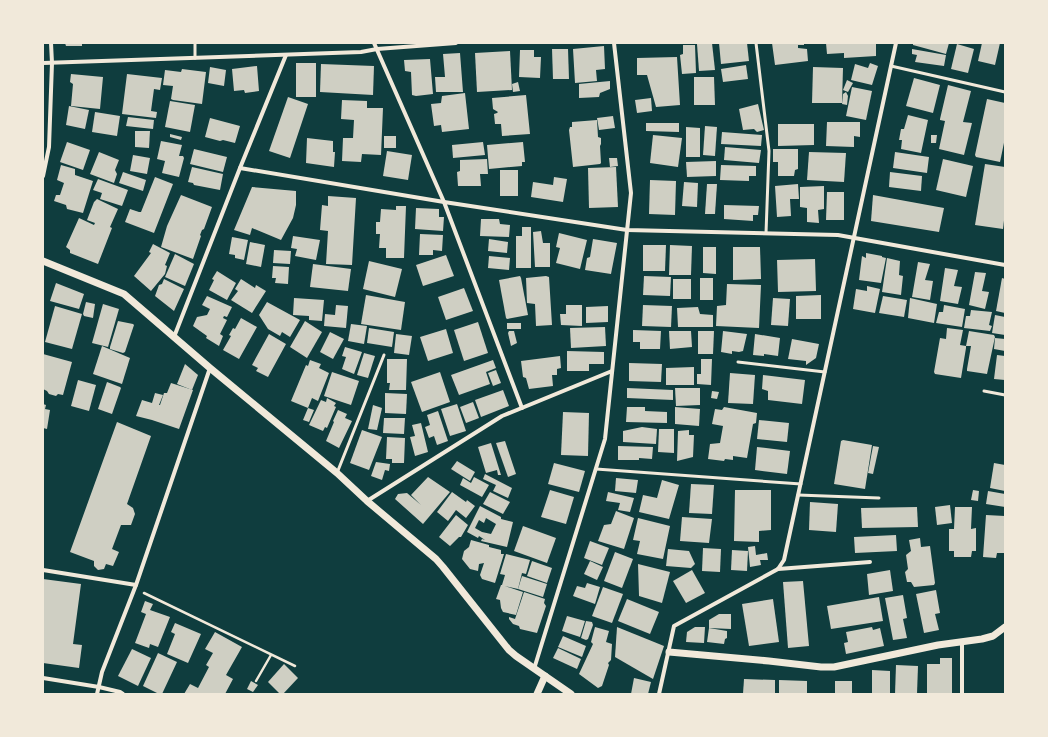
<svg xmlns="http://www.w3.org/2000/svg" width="1048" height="737" font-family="'PT Sans Narrow',sans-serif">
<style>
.building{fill:#cfcfc3;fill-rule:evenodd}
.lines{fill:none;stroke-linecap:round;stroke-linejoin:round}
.path{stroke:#f1e9da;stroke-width:2.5}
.service{stroke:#f1e9da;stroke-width:3}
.minor{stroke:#f1e9da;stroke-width:4}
.tertiary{stroke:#f1e9da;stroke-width:7}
</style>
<rect width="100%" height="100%" fill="#0f3d3e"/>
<!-- building -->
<g class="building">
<polygon points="65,43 82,43 82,46 66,46"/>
<polygon points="712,43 715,70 699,71 697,44"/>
<polygon points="719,43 747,43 749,61 721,64"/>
<polygon points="772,43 804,43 804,45 798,45 798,48 807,49 808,61 775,65"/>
<polygon points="826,43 876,43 876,56 844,58 844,53 827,54"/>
<polygon points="913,43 949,43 946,54 913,45"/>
<polygon points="982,43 1000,43 995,65 978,61"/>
<polygon points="957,44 974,49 968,73 951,69"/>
<polygon points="683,45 695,45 696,73 682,74 680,55 683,54"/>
<polygon points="604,46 605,69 596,70 597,81 575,83 573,49"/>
<polygon points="552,49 568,49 569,79 553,79"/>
<polygon points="912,49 946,55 944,66 915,62 917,55 912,54"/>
<polygon points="520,50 534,50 534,57 541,57 540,78 519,77"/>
<polygon points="510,51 512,90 477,92 475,53"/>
<polygon points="460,53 463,92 436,92 435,77 445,77 443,54"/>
<polygon points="677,57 680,105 656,107 647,75 637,75 637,58"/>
<polygon points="430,59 433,94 416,96 412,95 411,72 405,71 404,60"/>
<rect x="296" y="63" width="20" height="34"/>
<polygon points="870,63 878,66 872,85 851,80 855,64 868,68"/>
<polygon points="321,64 374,66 373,95 320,92"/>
<polygon points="746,65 748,79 723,82 721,69"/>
<polygon points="257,66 259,91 245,93 244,90 234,91 232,69"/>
<polygon points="210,67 226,70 224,86 208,83"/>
<polygon points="813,67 843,68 842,103 812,103"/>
<polygon points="182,69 206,72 202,104 173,100 171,99 173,86 163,85 165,70 181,72"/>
<polygon points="71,74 103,77 100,109 71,106 73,84 70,82"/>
<polygon points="127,74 162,78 160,90 154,89 151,111 157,112 156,118 122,114"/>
<polygon points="694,77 714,77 715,105 694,105"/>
<polygon points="914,78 940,85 933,113 906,106"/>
<polygon points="847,80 853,83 848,92 843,90"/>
<polygon points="610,81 610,89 600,93 599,97 579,98 579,84"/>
<polygon points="518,82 520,91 513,92 512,84"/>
<polygon points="948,85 971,91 963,122 972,123 964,155 939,149 945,121 940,120 940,119"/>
<polygon points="852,87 872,91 866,120 846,116"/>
<polygon points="846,92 848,96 847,105 842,104 843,94"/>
<polygon points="465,93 469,129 442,132 441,125 434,126 431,104 441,103 442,96"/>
<polygon points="526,95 530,134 502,136 501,124 495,124 494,114 497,113 498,112 493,109 492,98"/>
<polygon points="288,97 308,104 290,158 269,151"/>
<polygon points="651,98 652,111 637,113 635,100"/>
<polygon points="987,99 1005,103 1005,138 1000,162 976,157 975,155"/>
<polygon points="342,100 367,101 367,108 383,108 381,155 362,154 361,162 342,161 343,138 353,138 354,120 341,119"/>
<polygon points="170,101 195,105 190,132 165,127"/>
<polygon points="758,104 764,130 757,132 754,129 743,130 739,109"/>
<polygon points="69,106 89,110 85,129 66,125"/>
<polygon points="95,112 120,116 117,136 92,132"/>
<polygon points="908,115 928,120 921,153 901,149 902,140 899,140 901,129 904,129"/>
<polygon points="613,116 615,128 599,130 597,118"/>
<polygon points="128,117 154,120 153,129 126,126"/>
<polygon points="210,118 240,126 235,143 223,140 220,141 205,137"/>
<polygon points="597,120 598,137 601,138 601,144 600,146 601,163 600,164 573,167 569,130 570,127 572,127 572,122"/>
<polygon points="827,122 860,122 860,137 854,136 854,147 826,146"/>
<polygon points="646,123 679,123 679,132 646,131"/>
<polygon points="778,124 814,124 814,145 778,146"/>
<polygon points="705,126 717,127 715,156 703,155"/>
<polygon points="686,127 700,128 700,157 686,157"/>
<polygon points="135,131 150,131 149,148 135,147"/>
<polygon points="722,132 762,135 761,146 721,144"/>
<polygon points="170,134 182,137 181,140 170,137"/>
<polygon points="653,135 682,138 678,167 650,163"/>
<polygon points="931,135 937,135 936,143 931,143"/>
<rect x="384" y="136" width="12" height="12"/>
<polygon points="307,138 333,141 333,152 335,152 334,167 306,163"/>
<polygon points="161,141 182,145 179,156 183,156 184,158 179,177 162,173 165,161 157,159"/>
<polygon points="67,142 90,150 83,170 60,162"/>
<polygon points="483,142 485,155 453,158 452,145"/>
<polygon points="523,142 525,162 522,162 522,166 489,169 487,145"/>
<polygon points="725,147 761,150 759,163 724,160"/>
<polygon points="194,149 227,157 223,172 190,164"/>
<polygon points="773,149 798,149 798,169 795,170 794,176 778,176 778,162 773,162"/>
<polygon points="387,151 412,155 408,180 383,176"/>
<polygon points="99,152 119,160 115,170 117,174 114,183 90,174"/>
<polygon points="809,152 846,153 844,182 807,180"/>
<polygon points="895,152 929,157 927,173 893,168"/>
<polygon points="133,155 150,158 147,174 130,171"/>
<polygon points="609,158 617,158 618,166 610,167"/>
<polygon points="487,159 488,174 480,174 481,186 458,186 457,172 460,171 460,160"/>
<polygon points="943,159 973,166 966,197 936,190"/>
<polygon points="716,161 716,176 687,177 686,162"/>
<polygon points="985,164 1005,167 1005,212 1003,229 975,225"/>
<polygon points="61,165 75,169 75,175 93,181 83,213 67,209 66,205 54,201 56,195 60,195 64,183 57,180"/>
<polygon points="721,165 756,166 756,176 749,176 749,181 720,180"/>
<polygon points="192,167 223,174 220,190 194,185 193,183 188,182"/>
<polygon points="616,167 618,207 589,208 588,168"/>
<rect x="500" y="170" width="18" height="26"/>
<polygon points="123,172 146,180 143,191 119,183"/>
<polygon points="890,172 922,176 921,191 889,187"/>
<polygon points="155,177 173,184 154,233 125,222 130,209 139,212 141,212"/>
<polygon points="554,177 567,179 563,202 531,197 533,182 553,185"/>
<polygon points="98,179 128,190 122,206 100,199 102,193 93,190"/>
<polygon points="650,180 676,181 675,215 649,214"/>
<polygon points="684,182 698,183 697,207 682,206"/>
<polygon points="707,184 717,184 715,214 705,214"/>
<polygon points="798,184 799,199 790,199 791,216 777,217 775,186"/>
<polygon points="824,186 824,209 818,210 819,223 807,222 807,208 800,207 800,187"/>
<polygon points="252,187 296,191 296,205 293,218 281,240 252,228 250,235 234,230"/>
<polygon points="827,192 844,192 844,220 826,220"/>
<polygon points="181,195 212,207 204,229 202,230 200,235 201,236 193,259 161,247 167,226"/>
<polygon points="873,195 944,208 939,232 871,221"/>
<polygon points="328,196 356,198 352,265 326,264 328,231 320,230 322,205 328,206"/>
<polygon points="97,199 118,209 110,227 112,228 98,264 70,253 70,250 66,247 79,218 94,225 95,223 87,220 94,202"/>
<polygon points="724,205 759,206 758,215 753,215 753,221 724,219"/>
<polygon points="396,206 406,206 404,258 386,258 386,248 379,248 380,234 376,234 376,222 380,222 381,209 396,210"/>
<polygon points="416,208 439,209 439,217 444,217 443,231 415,229"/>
<polygon points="481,219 499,219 500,224 510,225 509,237 480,236"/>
<polygon points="522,227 531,227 531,268 516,268 516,236 522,236"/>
<polygon points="541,231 543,243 550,243 550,267 535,267 533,232"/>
<polygon points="559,233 587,240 580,269 556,263 560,248 556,247"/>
<polygon points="420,234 443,235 442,251 433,250 433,255 419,255"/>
<polygon points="293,236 320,240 316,260 295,256 297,249 291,248"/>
<polygon points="232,237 248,240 244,260 235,258 235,255 229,254"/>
<polygon points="489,239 508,242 507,253 488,251"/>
<polygon points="593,239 617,243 611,274 585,270 587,258 590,257"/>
<polygon points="250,242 265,245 261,267 246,264"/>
<polygon points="153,244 170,253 165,265 167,266 165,274 151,291 134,276 151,253 149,252"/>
<polygon points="643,245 666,245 665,271 643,271"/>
<polygon points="670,245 692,246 691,275 669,275"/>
<polygon points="703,247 716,247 716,274 703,273"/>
<polygon points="733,247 760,247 761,279 733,280"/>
<polygon points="274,250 291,251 290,264 273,263"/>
<polygon points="866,253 882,256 882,257 886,258 881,283 859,280 862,256 866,258"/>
<polygon points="175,254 194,264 185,286 165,277"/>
<polygon points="446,255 454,276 423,286 416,265"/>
<polygon points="489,256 510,258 509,270 488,268"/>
<polygon points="887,258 900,261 899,275 903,276 901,295 882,292"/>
<polygon points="815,259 816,291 778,292 777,260"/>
<polygon points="369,261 402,269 395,297 363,289"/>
<polygon points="918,262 930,264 925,280 933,281 930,300 912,297"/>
<polygon points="313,264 351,269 348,291 310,287"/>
<polygon points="273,266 289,267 288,284 275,283 276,278 272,278"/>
<polygon points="945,268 958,270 954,286 962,287 958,304 940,301"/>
<polygon points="217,271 236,283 227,300 209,290 214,280 212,279"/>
<polygon points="975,272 986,273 982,291 989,292 985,309 969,305"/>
<polygon points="520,276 521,278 528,315 507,319 506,318 499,280"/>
<polygon points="546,276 549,277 552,325 536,326 535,304 527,303 526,278"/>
<polygon points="644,276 671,277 670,296 643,295"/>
<rect x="700" y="278" width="13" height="22"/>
<polygon points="1002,278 1005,279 1005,313 996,311"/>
<polygon points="164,279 184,289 174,311 155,296 159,285 162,284"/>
<polygon points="241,279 255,288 256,285 266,291 252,313 231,300 238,291 235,289"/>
<rect x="673" y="279" width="18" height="20"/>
<polygon points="56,283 84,294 79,309 50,301"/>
<polygon points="727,284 761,285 759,328 716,326 717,306 726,305"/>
<polygon points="867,286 880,289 875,313 853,309 856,289 867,291"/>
<polygon points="464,288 473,311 446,320 438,297"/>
<polygon points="366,295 405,302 401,330 361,324"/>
<polygon points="821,295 821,319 796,319 796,296"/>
<polygon points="207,296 232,307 227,317 224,316 223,318 227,320 220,334 223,336 219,346 206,338 207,336 193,326 197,317 207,315 210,309 202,305"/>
<polygon points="883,296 907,300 904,317 879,313"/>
<polygon points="294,298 324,300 322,321 309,320 309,316 293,315"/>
<polygon points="773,298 790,299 788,326 771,325"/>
<polygon points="910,298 937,304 934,323 908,318"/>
<polygon points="86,302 95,304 93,318 84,316 83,314"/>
<polygon points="267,302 300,320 290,337 282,332 280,336 268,329 259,315"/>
<polygon points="103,304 119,309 108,347 92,343"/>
<polygon points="336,305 348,306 346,328 324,326 325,314 335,315"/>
<polygon points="566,305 582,305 582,326 561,325 560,314 566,314"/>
<polygon points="643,305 672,306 671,327 642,326"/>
<polygon points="944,305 965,309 962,327 936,323 939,312 943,312"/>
<polygon points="55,306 82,314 72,349 45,342"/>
<polygon points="608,306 608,322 586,323 586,307"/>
<polygon points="698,307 700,314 713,315 713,327 678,327 677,308"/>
<polygon points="971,310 992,312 989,325 992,326 990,331 964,328 966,316 970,316"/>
<polygon points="995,315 1005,317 1005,335 992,333"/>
<polygon points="241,318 257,327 239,359 223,350 231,336 229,335 233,328 235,329"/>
<polygon points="118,321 133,324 134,325 125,352 123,353 110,349 110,347"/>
<polygon points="305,321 322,332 307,358 290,347"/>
<polygon points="478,322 488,353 464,361 454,330"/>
<rect x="507" y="323" width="14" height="6"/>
<polygon points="351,324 367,326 364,344 348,341"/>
<polygon points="605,327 606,346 571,348 570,328"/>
<polygon points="369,328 394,332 392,347 367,343"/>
<polygon points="947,328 963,330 960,345 966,346 966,348 961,378 935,374 934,372 940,338 946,339"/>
<polygon points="446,329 453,353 428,361 420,337"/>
<polygon points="633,330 661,331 660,349 640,349 640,342 633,342"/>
<polygon points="509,331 514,331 517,343 511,346 508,333"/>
<polygon points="669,331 691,331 692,347 670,349"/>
<polygon points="698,331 714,331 713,354 698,354"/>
<polygon points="723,331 747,334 743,351 739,352 732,351 732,354 721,352"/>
<polygon points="969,331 994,335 995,337 987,374 967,371 967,369 971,346 966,346"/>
<polygon points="330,332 344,339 333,359 320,352"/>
<polygon points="269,334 286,344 268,377 256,371 258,368 252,365"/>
<polygon points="396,334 412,336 409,355 394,353"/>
<polygon points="755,334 780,338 778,356 764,354 764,356 753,355"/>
<polygon points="995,338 1005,339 1005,351 994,349"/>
<polygon points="792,339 819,344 816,358 806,365 806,361 788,359"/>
<polygon points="102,346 130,358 122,384 93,374"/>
<polygon points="345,347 362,352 354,374 342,369 346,357 342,356"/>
<polygon points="567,351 604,352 604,364 589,364 589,371 567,371"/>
<polygon points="364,353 375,356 368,378 357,375"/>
<polygon points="43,354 72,362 63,395 58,394 56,396 49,394 47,391 43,389"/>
<polygon points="997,355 1005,356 1005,380 994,379"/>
<polygon points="560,356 561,368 557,369 557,375 552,375 553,386 529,389 526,378 523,377 521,361"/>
<polygon points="387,359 407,359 406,390 389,390 390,383 387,383"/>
<polygon points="701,359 712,359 711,385 697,384 697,374 701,374"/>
<polygon points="310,360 321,364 319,368 329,373 318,401 312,398 308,408 314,410 309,422 303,420 308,408 291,401 306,365 308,366"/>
<polygon points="493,360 496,368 486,372 490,384 459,395 451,375"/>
<polygon points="629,363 662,364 661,382 629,381"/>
<polygon points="185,364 198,375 192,390 177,384"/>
<polygon points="694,367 694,385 666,385 666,368"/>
<polygon points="496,370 501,383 493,386 488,373"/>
<polygon points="332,372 359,381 351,405 324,396"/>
<polygon points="440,372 450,402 422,412 411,382"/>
<polygon points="730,373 755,375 753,404 728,403"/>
<polygon points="763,375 805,380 802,404 768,400 768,391 762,389"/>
<polygon points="78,380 96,385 89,411 71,406"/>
<polygon points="107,382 120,387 121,388 112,414 98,409"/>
<polygon points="171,383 193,390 179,429 152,420 136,416 142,400 152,403 155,393 163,395 159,405 160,405 164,393 167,393"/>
<polygon points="627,388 673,390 673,400 627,398"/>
<polygon points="675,388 700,388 700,405 676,406"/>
<polygon points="503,390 509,406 481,417 475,400"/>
<polygon points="712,391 719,392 717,399 711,398"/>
<polygon points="385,393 407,394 406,414 385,413"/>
<polygon points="327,398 336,403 334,406 336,407 327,428 325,427 323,431 309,425 321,400 326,402"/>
<polygon points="473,402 479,418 466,423 460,407"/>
<polygon points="43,404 46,405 45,409 50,410 47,429 43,428"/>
<polygon points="457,404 466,431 450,436 441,409"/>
<polygon points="373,405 382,408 377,430 368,429"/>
<polygon points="627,407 645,407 645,411 667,412 667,423 626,422"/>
<polygon points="675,407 700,409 699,426 675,424"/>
<polygon points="724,407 757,413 756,423 753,424 747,458 733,456 733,460 725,459 724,461 708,459 710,444 720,443 723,426 712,424 715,409 722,410"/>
<polygon points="338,410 347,414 345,418 352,421 339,448 326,441 334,422 333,421"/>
<polygon points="438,411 448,441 437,445 434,436 429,438 425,427 430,425 427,415"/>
<polygon points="563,412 589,413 588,456 561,455"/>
<polygon points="384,418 405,418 404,434 383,433"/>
<polygon points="759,420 789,423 787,442 757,439"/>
<polygon points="117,422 151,436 127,504 133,508 135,514 131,525 121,525 112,549 119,552 113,566 106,564 104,569 98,570 94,566 94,561 70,552"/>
<polygon points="421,423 428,452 415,456 410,437 415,436 412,425"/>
<polygon points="642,427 657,429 656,444 623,442 623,431"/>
<polygon points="659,429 674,429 674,453 658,452"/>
<polygon points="362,430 382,437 369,470 350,463"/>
<polygon points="689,430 689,435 694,435 693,457 677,461 678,431"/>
<polygon points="387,437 405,438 404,463 392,463 392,459 386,459"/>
<polygon points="843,440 872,445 865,489 834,484 841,441"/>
<polygon points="505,441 516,474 508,477 496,443"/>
<polygon points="491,443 501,475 498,475 497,470 486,473 478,447"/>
<polygon points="618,446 653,447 652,459 639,458 639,460 618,460"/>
<polygon points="873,446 879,447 873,474 868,473"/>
<polygon points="757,447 790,451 787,474 755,470"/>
<polygon points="457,461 475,472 470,481 451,469"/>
<polygon points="376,462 390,464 389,471 385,470 382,480 371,476"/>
<polygon points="554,463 585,471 579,492 548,484"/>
<polygon points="994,463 1005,465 1005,491 990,488"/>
<polygon points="485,474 512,488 508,498 493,491 496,485 483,479"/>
<polygon points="428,477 450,492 423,524 395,499 398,494 407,493 421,505 411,495"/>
<polygon points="474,477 489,485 482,497 460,485 463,478 471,483"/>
<polygon points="616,478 638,480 636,493 615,491"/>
<polygon points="662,480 679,485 669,519 639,512 643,495 657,498"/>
<polygon points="691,484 714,485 712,514 689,513"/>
<polygon points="550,490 574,497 566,524 541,517"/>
<polygon points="735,490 771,490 771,530 759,531 759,542 734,541"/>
<polygon points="973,490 979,491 978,501 971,500"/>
<polygon points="988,491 1005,494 1005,507 986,504"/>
<polygon points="452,492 466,502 467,500 475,506 466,518 456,510 448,521 437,512"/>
<polygon points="490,492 510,502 503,514 483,504"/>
<polygon points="608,492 634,498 630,512 618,510 620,503 606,501"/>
<polygon points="810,502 838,504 836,532 809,530"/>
<polygon points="950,505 952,523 937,525 935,507"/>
<path d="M480 506 501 517V519L513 522 507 547 481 541 482 539 485 540 479 536 478 538 467 532ZM486 518 496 524 491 534 482 532 475 528 479 520 484 523Z"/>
<polygon points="917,507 918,527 862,528 861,508"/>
<polygon points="955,507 972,507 971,529 976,528 976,551 972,551 971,557 954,557 954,551 949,551 949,529 954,529"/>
<polygon points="616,511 634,518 624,549 598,541 604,525 611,524"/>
<polygon points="456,515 468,525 461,537 459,537 450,546 439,537"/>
<polygon points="986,515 1005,516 1005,553 997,553 996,558 983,557"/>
<polygon points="682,517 712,519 709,543 680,541"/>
<polygon points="638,518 670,526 663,559 637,554 640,541 633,540"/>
<polygon points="523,526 556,538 547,563 514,551"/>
<polygon points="896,535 897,551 855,553 854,537"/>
<polygon points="920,538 921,547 930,546 935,583 934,585 914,587 911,582 907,582 905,572 908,569 906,555 911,551 909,540"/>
<polygon points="471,540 489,545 489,547 501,550 501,554 504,554 495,583 482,579 480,575 484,563 479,564 478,571 470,569 462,559 464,551 469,547"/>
<polygon points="590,541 609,548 602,565 584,558"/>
<polygon points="755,546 756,555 767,553 768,560 760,560 761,565 750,567 748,547"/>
<polygon points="703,548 721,549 720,572 702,571"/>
<polygon points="668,549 689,551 695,564 691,568 666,566"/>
<polygon points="732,550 748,551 747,571 731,570"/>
<polygon points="615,552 633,559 622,588 604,581"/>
<polygon points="506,554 530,560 526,574 522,573 518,589 505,586 523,592 516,615 503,612 501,608 500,600 496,599 501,585 502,585 505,575 500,574"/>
<polygon points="532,561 552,568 547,583 527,576"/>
<polygon points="590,561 603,567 597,580 584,574"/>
<polygon points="638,564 670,572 662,603 639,596"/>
<polygon points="692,570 705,593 686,603 673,581"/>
<polygon points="890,570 893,591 869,595 867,574"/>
<polygon points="522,576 547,584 543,597 518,589"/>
<polygon points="43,579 81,584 73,644 82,645 79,668 43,663"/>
<polygon points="803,581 809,646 788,648 783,582"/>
<polygon points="587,583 600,587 595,604 573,596 577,586 585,588"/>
<polygon points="603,587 623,594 612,623 592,616"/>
<polygon points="936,590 940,613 935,614 939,630 924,633 916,594"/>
<polygon points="524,592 545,599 544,603 546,606 537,633 520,629 519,626 513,624 509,619 509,617 515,619"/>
<polygon points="903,595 907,618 903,619 907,638 893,640 885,598"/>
<polygon points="879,597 883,621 831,629 827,606"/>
<polygon points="627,599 659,612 650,634 618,621"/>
<polygon points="773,599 779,642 749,646 742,604"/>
<polygon points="145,601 153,604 150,610 170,617 158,647 150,644 149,648 135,643 146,614 141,612"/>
<polygon points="719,614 731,614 731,629 709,628 709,620"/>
<polygon points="567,616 585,621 580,637 562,631"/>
<polygon points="586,621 592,622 593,625 588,639 586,640 581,638"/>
<polygon points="175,623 201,634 188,663 167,654 175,634 171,632"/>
<polygon points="595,627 609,631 606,642 612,644 611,660 608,663 609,665 602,686 598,688 579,674 593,644 591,642"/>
<polygon points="617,627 664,646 653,679 615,657"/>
<polygon points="695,627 705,627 704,643 686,642 687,632"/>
<polygon points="872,627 873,630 880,628 884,646 846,654 844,643 848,642 846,632"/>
<polygon points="709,628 727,631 727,638 725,639 724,644 707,642"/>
<polygon points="215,632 242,647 226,675 233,679 225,694 184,694 190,684 198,688 209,667 206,665 213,653 205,649"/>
<polygon points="563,636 586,646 582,657 558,647"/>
<polygon points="558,648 581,659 577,669 553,658"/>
<polygon points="132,649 151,658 138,686 118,676"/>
<polygon points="158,653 177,662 162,694 159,694 143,686"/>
<polygon points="940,658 952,658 952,694 927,694 927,664 940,664"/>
<polygon points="284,664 298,678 283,694 280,694 268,682"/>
<polygon points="896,665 918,666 917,694 895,694"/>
<polygon points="872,670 890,671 890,694 872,694"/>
<polygon points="634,678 651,682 648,694 631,694"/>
<polygon points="744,679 775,680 775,694 743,694"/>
<polygon points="779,680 807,681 807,694 779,694"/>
<polygon points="251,681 258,685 253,692 247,689"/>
<rect x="835" y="681" width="17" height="13"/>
</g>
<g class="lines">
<!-- path -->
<g class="path">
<polyline points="144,593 295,666"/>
<polyline points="256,681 271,655"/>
</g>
<!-- service -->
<g class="service">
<polyline points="195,43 195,58"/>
<polyline points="756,43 769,151 766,233"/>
<polyline points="891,66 1005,92"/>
<polyline points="738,362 825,372"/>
<polyline points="984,391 1005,395"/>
<polyline points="596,469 801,484"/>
<polyline points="337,473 384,355"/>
<polyline points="798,495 879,498"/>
</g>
<!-- minor -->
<g class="minor">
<polyline points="374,43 444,202 522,408"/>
<polyline points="43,63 361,52 377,49 456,43"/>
<polyline points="240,168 444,202 627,230 838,235 1005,265"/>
<polyline points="43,176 49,147 52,63 51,43"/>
<polyline points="174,337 240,168 286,55"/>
<polyline points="367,501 502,416 612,371"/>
<polyline points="778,569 870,562"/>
<polyline points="43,570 136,585"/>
<polyline points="534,669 605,439 631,193 614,43"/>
<polyline points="43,678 99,687 120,692 123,694"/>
<polyline points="97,694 102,672 136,585 210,368"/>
<polyline points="659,694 674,626 778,569 784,560 896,43"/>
<polyline points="962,694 962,642"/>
</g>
<!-- tertiary -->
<g class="tertiary">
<polyline points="43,261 124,294 210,368 337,473 367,501 436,559 443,567 509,650 516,656 571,694"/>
<polyline points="669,652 769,661 821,667 834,667 938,645 982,639 993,636 1005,627"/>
<polyline points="537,694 545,676"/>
</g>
</g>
<!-- border -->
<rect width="1048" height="737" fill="none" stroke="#f1e9da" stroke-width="88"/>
</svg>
